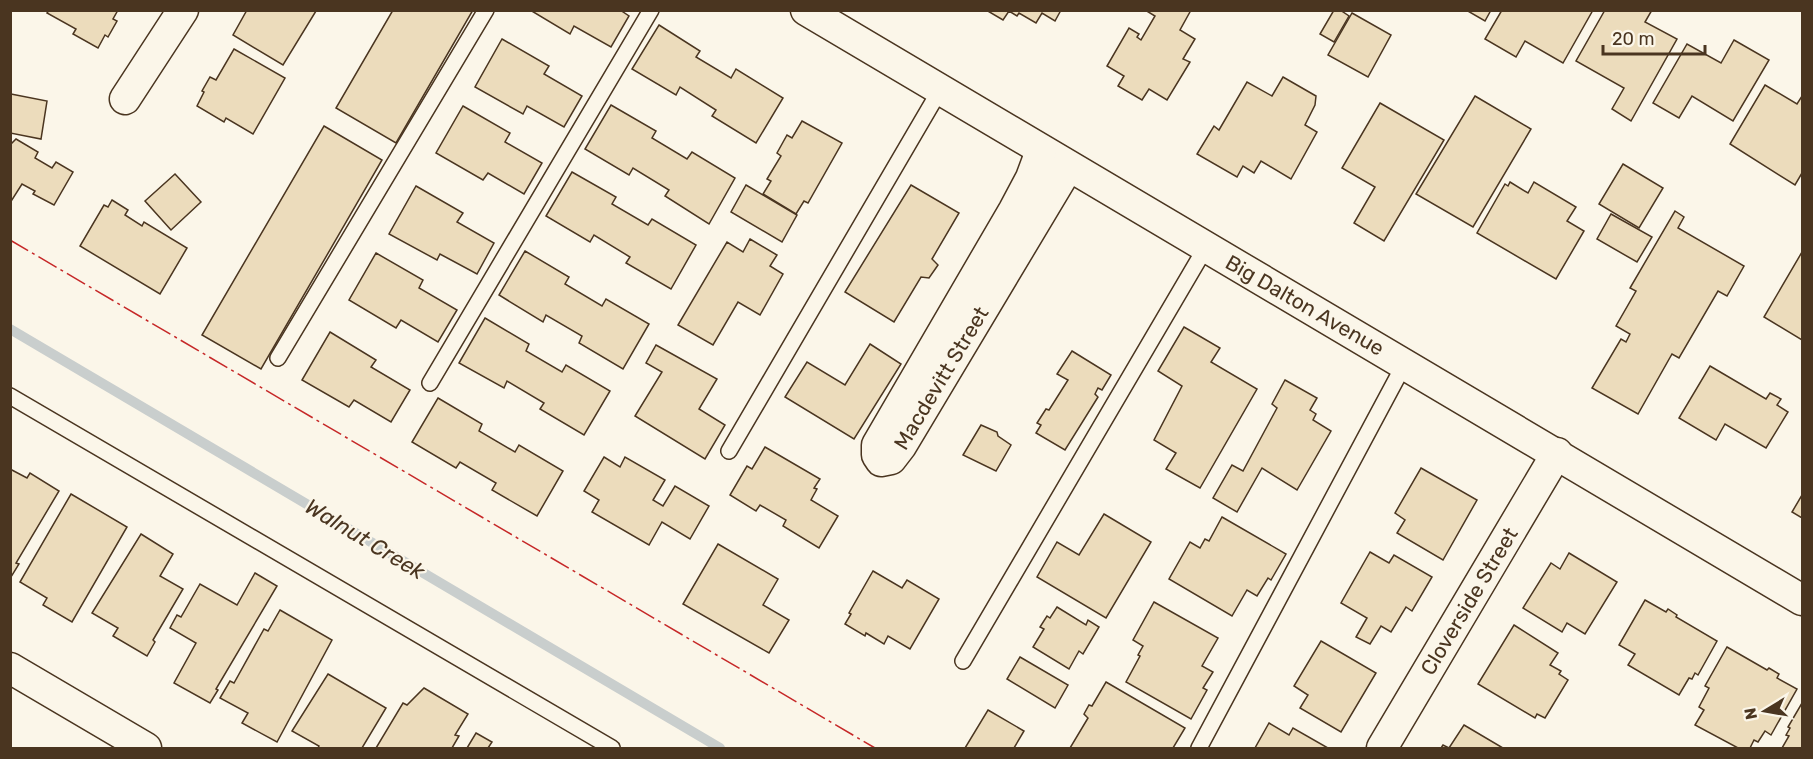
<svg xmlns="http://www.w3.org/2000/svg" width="1813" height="759" font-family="Rubik,sans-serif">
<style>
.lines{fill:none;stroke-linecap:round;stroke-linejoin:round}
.stream{stroke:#c9cecd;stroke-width:10}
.building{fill:#ecdcbc;stroke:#4a3520;stroke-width:1.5}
.service-casing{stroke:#4a3520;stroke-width:18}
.minor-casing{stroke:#4a3520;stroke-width:33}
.service{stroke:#fbf6e9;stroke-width:15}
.minor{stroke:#fbf6e9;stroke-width:30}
.power{stroke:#c62828;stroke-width:1.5;stroke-dasharray:21 4.5 3 4.5;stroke-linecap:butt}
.labels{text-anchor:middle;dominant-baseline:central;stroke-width:4.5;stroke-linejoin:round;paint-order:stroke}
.street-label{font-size:21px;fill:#4a3520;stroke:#fbf6e9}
.water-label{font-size:22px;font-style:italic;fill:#4a3520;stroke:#fbf6e9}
</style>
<rect width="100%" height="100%" fill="#fbf6e9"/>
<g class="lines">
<!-- stream -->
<polyline class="stream" points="10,329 720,748"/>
</g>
<!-- building -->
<g class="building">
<polygon points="49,10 118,10 113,19 117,21 108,37 105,35 98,48 73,34 76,29 47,13"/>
<polygon points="247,10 316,10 316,11 283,65 233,35"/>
<polygon points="393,10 473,10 396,143 336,108"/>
<polygon points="530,10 620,10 629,16 611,47 574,26 570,34"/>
<polygon points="986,10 1061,10 1055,21 1042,13 1036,23 1019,13 1017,16 1009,11 1003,20"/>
<polygon points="1145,10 1191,10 1180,30 1195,39 1183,59 1190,62 1167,100 1149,89 1142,100 1118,86 1124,76 1107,66 1129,28 1139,34 1137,37 1141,40 1155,16"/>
<polygon points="1334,10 1340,10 1349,16 1334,42 1320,34"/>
<polygon points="1466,10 1491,10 1485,21"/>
<polygon points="1502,10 1593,10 1563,63 1525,41 1516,57 1485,39"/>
<polygon points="1605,10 1652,10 1645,22 1677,39 1631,121 1612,109 1624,88 1576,61"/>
<polygon points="1352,13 1391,35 1368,77 1328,55"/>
<polygon points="659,25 700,51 696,57 731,78 736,69 783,98 756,143 712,116 716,110 680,87 676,95 632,69"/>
<polygon points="502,39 549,66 544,74 582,96 564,127 527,106 523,114 475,87"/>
<polygon points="1734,40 1769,60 1733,121 1692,96 1679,118 1653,103 1687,44 1721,63"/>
<polygon points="234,49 285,78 253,134 226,118 224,122 197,106 204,92 202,91 210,77 216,80"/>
<polygon points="1283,77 1316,96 1315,105 1305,125 1317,132 1291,179 1261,161 1254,173 1243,166 1237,177 1197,154 1214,126 1219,130 1247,82 1272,96"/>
<polygon points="1765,85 1797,104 1802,96 1802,173 1795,185 1730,144"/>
<polygon points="11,94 47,101 41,139 10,133"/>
<polygon points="1475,96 1531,129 1473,227 1416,194"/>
<polygon points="1380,103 1444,140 1384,241 1354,223 1375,187 1342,168"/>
<polygon points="611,105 656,131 652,138 687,159 692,152 735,178 709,224 665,196 669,190 633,168 629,175 585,149"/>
<polygon points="463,106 510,133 505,142 542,163 524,194 488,173 483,180 436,153"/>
<polygon points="802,121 842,143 808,203 804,201 796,214 763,194 771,181 767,179 781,156 777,153 787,135 792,138"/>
<polygon points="324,126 382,160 261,369 202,335"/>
<polygon points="16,139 38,152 35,158 52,168 56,162 73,172 54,205 33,194 35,191 22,184 10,203 10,145"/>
<polygon points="1623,164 1663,188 1639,228 1599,204"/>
<polygon points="572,172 616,197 612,204 648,225 652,219 696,245 671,289 626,263 630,257 594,235 590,242 546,216"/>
<polygon points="175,174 201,202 171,230 145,201"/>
<polygon points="1510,182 1528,193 1534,182 1576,207 1567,221 1584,231 1556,279 1477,233 1505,184 1508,186"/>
<polygon points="746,185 797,215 782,242 731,212"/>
<polygon points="911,185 959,213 932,259 938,265 929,278 921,277 894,322 845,292"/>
<polygon points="416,186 463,213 457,222 494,243 477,274 440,254 437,260 389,234"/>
<polygon points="112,200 128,210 125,215 142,226 144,222 187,248 160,294 80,246 104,205 108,207"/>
<polygon points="1675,211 1684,217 1678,228 1744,266 1727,296 1718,291 1679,358 1672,354 1638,414 1592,388 1621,339 1626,342 1630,334 1616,326 1636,291 1630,288"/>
<polygon points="1611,214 1652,237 1637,262 1597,239"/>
<polygon points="750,239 777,255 770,266 783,274 760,315 738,302 713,345 678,325 727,242 743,252"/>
<polygon points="525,251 569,277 565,284 602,306 606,299 649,324 623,369 579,343 582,336 546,315 543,322 499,295"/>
<polygon points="1802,252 1802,340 1764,317"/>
<polygon points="376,253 423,280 419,288 457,310 438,342 401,320 396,328 349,300"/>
<polygon points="485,318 529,344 526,351 562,372 566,365 610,391 584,435 540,409 544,403 507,381 504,388 459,363"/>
<polygon points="1184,327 1220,348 1211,362 1257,389 1200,488 1166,469 1176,453 1154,440 1182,386 1158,371"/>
<polygon points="330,332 376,360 371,367 410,390 391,422 354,400 349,407 302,380"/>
<polygon points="870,344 901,364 854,439 785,397 807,362 845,385"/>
<polygon points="656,345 717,379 699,409 725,425 705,459 635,416 662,372 646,363"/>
<polygon points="1072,351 1111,375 1102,390 1098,388 1095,394 1098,397 1065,450 1036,433 1041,425 1037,423 1046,409 1049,410 1068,380 1057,374"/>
<polygon points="1710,366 1766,399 1770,393 1781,399 1777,405 1788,412 1766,448 1725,424 1716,440 1679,418"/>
<polygon points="1285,380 1317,398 1310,410 1316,414 1313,420 1331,431 1297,490 1262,468 1237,512 1213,498 1232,465 1243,471 1277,408 1272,404"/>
<polygon points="438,398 482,424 479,431 515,452 519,445 563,471 537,516 492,490 496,483 460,462 456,468 412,442"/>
<polygon points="981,425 997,432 998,436 1011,445 996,471 963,455"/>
<polygon points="765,447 820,479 814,488 817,489 811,500 838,516 819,548 783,526 786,520 760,505 756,511 730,495 747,466 752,469"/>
<polygon points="604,457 620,467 625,457 665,480 653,500 663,506 675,486 709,506 690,539 662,522 649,545 592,512 599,500 584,491"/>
<polygon points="1421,468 1477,500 1443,560 1397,533 1405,520 1395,513"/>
<polygon points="10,469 27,478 30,473 59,491 16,563 19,564 11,577"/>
<polygon points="71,494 127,527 72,622 43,605 47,598 20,582"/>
<polygon points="1802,495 1802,518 1792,512"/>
<polygon points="1104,514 1151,542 1106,618 1037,577 1057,542 1079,555"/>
<polygon points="1222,517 1286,554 1271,580 1268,578 1257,596 1247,590 1232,616 1169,579 1190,542 1200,548 1205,539 1209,541"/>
<polygon points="141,534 173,554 160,576 183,589 153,640 155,642 147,656 113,636 118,628 92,613"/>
<polygon points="718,544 778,579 763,605 789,620 769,653 683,604"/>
<polygon points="1370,552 1389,563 1394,555 1432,577 1412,611 1406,607 1391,632 1381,626 1370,644 1356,637 1367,618 1341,603"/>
<polygon points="1569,553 1617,582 1585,634 1567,623 1562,632 1523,608 1551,563 1560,569"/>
<polygon points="873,571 902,588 907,580 939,599 910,649 888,636 884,644 866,633 865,636 845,624 851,614 849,613"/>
<polygon points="255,573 277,586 216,689 218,690 210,703 174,683 196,643 170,628 177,615 181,617 200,584 237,605"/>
<polygon points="1645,600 1666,612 1668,609 1677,615 1676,617 1717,641 1698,675 1695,673 1692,679 1689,678 1679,695 1628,665 1635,654 1619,645"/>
<polygon points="1154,602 1218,638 1202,666 1213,672 1203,688 1207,690 1191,719 1126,682 1140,656 1138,655 1143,646 1133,640"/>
<polygon points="1057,607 1086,625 1088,620 1099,627 1083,654 1079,651 1069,669 1033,647 1044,629 1040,627 1047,616 1050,618"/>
<polygon points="280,610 332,640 277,742 242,723 248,713 220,698 230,681 234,683 264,629 268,631"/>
<polygon points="1514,625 1558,653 1550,665 1561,671 1559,674 1568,680 1545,718 1537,714 1535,718 1478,684"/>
<polygon points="1321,641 1376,673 1341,732 1300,708 1308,695 1294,686"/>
<polygon points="1727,647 1767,670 1769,668 1779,674 1777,678 1797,689 1771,735 1765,731 1758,742 1754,740 1750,748 1738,748 1695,725 1704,710 1699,707 1709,688 1705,686"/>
<polygon points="1020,657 1068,685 1055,708 1007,679"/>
<polygon points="328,674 386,708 362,748 318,748 319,746 292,731"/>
<polygon points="1106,682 1185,728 1173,748 1070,748 1088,718 1084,714 1089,705 1092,706"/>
<polygon points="424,688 468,714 455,735 459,736 452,748 376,748 403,703 407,705"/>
<polygon points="1802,703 1802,748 1782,748 1789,736 1786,735 1790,728 1788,727"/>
<polygon points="988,710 1024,731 1014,748 965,748"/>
<polygon points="1269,723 1289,735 1293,728 1328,748 1255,748"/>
<polygon points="1464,725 1503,748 1441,748 1443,745 1449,748"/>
<polygon points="476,733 492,742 488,748 467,748"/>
</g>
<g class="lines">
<defs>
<g id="service">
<polyline points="278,358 486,10"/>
<polyline points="430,383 651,10"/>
<polyline points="10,396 612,748"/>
<polyline points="729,451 940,90"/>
<polyline points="963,661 1206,247"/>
<polyline points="1199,748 1405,363"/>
</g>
<g id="minor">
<path d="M806 10C1138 208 1472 401 1802 600"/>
<polyline points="125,99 183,10"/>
<polyline points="1041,151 1031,178 1014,210 877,445 877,455 881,461 891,459 901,446 1068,167"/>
<polyline points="10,668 146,748"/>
<polyline points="1382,748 1557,453"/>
</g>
</defs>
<!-- service casing -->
<use href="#service" class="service-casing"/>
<!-- minor casing -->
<use href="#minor" class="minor-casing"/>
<!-- service -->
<use href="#service" class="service"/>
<!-- minor -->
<use href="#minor" class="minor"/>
<!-- power -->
<polyline class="power" points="10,240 875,748"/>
</g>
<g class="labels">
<!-- street labels -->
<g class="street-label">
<text transform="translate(1305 305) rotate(30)">Big Dalton Avenue</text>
<text transform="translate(941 378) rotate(-59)">Macdevitt Street</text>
<text transform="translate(1469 601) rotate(-59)">Cloverside Street</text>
</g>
<!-- water labels -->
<g class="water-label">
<text transform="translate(365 539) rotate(31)">Walnut Creek</text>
</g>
</g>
<!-- border -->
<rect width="1813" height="759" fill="none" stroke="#4a3520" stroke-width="24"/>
<!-- north arrow -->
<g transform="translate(1765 711) rotate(259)" stroke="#fbf6e9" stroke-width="4.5" paint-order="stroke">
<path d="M0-4.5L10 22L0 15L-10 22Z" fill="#4a3520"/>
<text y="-9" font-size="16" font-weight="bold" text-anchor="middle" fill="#4a3520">N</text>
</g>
<!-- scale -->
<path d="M1603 45v9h102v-9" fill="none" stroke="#4a3520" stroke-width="3"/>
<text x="1612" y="45" font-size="18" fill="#4a3520" stroke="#fbf6e9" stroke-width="4.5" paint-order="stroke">20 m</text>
</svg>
